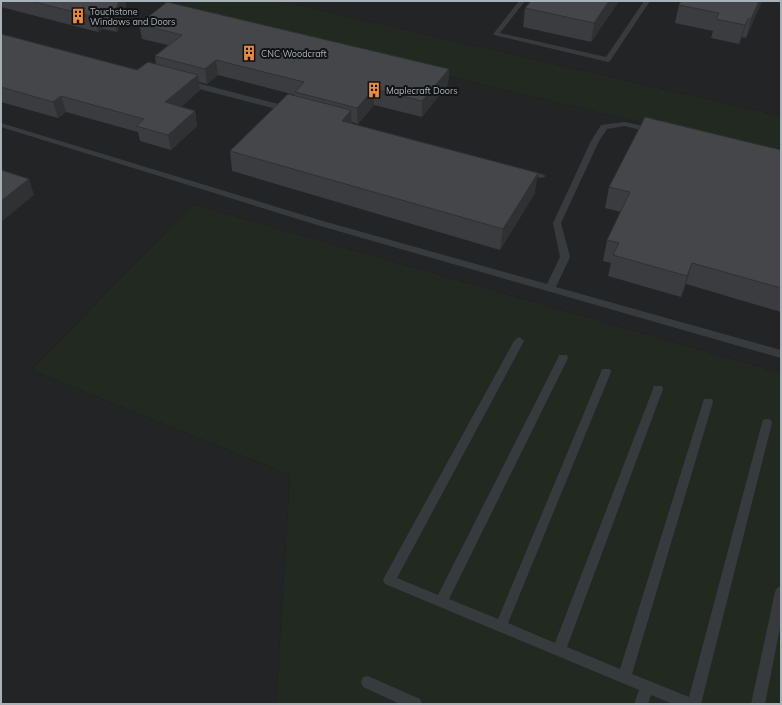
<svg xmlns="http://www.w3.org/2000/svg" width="782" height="705" font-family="Mulish,sans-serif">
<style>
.built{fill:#232426}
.green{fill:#222921}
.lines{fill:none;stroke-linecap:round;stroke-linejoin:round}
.service{fill:#383b3e;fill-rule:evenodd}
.wall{fill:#3a3c3f}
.shaded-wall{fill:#303133}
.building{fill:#444649;stroke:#303133}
.labels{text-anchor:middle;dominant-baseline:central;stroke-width:4;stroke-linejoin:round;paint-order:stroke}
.far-poi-label{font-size:9px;fill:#aab2b9;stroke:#121314;text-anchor:start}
</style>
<rect width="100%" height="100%" fill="#171819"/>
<!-- built -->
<g class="built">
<polygon points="1,1 185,1 182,11 781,157 781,373 193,204 31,370 290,475 276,704 1,704"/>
<polygon points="280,1 781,1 781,116"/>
</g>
<!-- green -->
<g class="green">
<polygon points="185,1 280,1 781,116 781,157 182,11"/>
<polygon points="193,204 781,373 781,704 276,704 290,475 31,370"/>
</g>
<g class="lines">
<!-- service -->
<g class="service">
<polygon points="519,1 525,1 500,33 606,57 644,1 650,1 610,61 608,62 494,35 494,33"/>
<polygon points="184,81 190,81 290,107 291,109 287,111 284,111 184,85"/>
<polygon points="625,122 655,129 656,131 652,133 625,126 607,129 599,141 561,223 570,257 556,287 781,350 781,358 317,225 1,127 1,123 323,221 547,284 560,257 553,223 591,141 601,125"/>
<polygon points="522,170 542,174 546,176 542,178 522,174 521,172"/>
<polygon points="519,337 524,341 397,578 438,595 558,358 559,355 567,355 568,358 449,599 498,619 601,372 602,369 610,369 611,372 508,623 555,643 653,389 654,386 662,386 663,389 567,647 620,669 703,402 704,399 712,399 713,402 632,674 689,697 762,423 763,420 767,419 771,420 772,423 701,704 673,704 651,695 648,704 634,704 639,690 385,584 383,580 385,576 514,341"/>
<polygon points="781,586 781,623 765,704 751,704 775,592 777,588"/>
<polygon points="368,676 420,699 422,704 400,704 363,687 361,682 363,677"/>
</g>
</g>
<!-- wall -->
<g class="wall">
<polygon points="1,1 125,1 126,5 117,32 103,29 98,32 1,7"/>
<polygon points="619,1 591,42 523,27 525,8"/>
<polygon points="762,1 746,38 742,37 739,44 711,38 713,31 675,23 679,5"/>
<polygon points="139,24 449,69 448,84 422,117 374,105 358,124 352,122 352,123 535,193 500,250 232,171 230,151 295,95 218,75 207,84 199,82 200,90 181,107 195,111 197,126 171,150 140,141 138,132 66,112 58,118 1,102 1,34 137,70 156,64 155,56 168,45 142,39"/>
<polygon points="781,150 781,312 686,284 681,297 608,276 611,263 603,261 607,240 621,212 605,208 609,187"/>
</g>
<!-- shaded-wall -->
<g class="shaded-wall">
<polygon points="119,1 125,1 126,5 117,32 113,17"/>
<polygon points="609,1 619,1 591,42 594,23"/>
<polygon points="759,1 762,1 746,38 751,19"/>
<polygon points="100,14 103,29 98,32 95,17"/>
<polygon points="748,19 742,37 739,44 745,25"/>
<polygon points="216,60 218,75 207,84 205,69"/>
<polygon points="449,69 448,84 422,117 422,101"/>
<polygon points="198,75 200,90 168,118 165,102"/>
<polygon points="374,89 374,105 358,124 357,108"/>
<polygon points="61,96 66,112 58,118 53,102"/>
<polygon points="351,110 352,130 342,121"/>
<polygon points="195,111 197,126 171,150 168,135"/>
<polygon points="538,173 535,193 500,250 503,229"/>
<polygon points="29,179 34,195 1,222 1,201"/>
<polygon points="692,263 686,284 681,297 687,276"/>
</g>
<!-- building -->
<g class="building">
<polygon points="30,1 119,1 113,17 100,14 95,17"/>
<polygon points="531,1 609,1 594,23 525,8"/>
<polygon points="681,1 759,1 751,19 748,19 745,25 716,19 719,13 679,5"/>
<polygon points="167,2 449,69 422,101 374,89 357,108 295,92 304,82 216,60 205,69 155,56 182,35 139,24"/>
<polygon points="1,34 137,70 148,62 198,75 165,102 195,111 168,135 136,126 144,119 61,96 53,102 1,87"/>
<polygon points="288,94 351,110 342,121 538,173 503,229 230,151"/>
<polygon points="645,117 781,150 781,288 692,263 687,276 613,255 619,243 607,240 630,192 609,187"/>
<polygon points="1,170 29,179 1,201"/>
</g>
<!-- icons -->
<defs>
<symbol id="building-bare" viewBox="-9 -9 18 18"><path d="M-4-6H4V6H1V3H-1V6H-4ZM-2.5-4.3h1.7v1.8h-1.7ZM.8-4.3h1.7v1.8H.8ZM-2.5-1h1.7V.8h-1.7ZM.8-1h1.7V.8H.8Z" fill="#ed8a3c" stroke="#121314" stroke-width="2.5" paint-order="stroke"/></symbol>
</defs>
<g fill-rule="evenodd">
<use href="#building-bare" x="67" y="5" width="22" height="22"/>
<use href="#building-bare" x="238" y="42" width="22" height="22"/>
<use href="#building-bare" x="363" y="79" width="22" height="22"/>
</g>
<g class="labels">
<!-- far-poi labels -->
<g class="far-poi-label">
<text x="90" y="11">Touchstone<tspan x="90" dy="10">Windows and Doors</tspan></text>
<text x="261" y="53">CNC Woodcraft</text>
<text x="386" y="90">Maplecraft Doors</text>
</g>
</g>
<!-- border -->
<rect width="782" height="705" fill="none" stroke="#aab2b9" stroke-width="4"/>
</svg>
